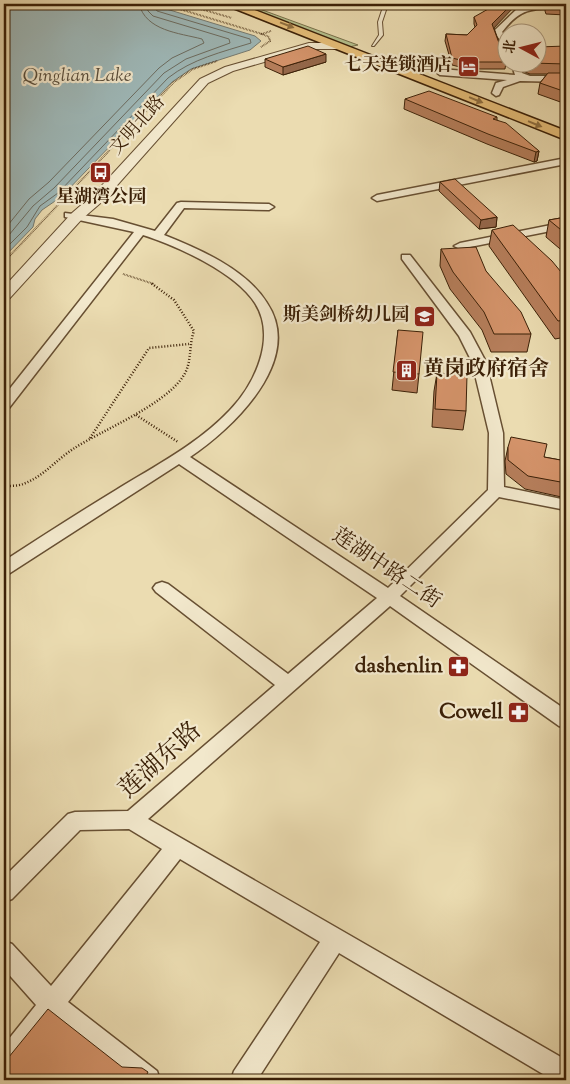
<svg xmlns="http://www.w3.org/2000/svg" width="570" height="1084" font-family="'Sorts Mill Goudy','Noto Serif SC',serif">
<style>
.green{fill:#b5c18e;stroke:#78704a}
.water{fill:#9eb8b8;stroke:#767b71}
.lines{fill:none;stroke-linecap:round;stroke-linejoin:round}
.shore{stroke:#6c6c60;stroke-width:1}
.service-casing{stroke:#674f32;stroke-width:2}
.minor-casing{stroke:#674f32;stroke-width:3}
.tertiary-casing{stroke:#674f32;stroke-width:2}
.primary-casing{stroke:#3b2007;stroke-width:3}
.path-far1{stroke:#3b2007;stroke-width:2;stroke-dasharray:0.5 1;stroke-linecap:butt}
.path{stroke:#3b2007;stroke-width:2.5;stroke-dasharray:1 2;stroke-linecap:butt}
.service{fill:#f2e8cc;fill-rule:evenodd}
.minor{fill:#f2e8cc;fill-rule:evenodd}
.tertiary{fill:#f2e8cc;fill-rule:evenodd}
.primary{fill:#e6be78;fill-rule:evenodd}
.wall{fill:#b67e5b;stroke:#3b2007}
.shaded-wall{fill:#94674a;stroke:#3b2007}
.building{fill:#d4936a;stroke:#3b2007}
.oneway{fill:#906f40}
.labels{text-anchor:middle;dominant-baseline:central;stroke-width:4.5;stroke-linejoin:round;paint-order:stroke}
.far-poi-label{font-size:18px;font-weight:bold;fill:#3b2007;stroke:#f2e8cc;text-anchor:end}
.far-street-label{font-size:18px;fill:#3b2007;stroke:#f2e8cc}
.far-water-label{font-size:19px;font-style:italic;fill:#594e3c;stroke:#f2e8cc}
.poi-label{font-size:21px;font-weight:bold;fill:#3b2007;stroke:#f2e8cc;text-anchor:end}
.street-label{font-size:21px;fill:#3b2007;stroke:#f2e8cc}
.near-street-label{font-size:25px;fill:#3b2007;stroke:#f2e8cc}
</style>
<rect width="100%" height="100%" fill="#ebdcb1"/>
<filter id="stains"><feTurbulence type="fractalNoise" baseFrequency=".004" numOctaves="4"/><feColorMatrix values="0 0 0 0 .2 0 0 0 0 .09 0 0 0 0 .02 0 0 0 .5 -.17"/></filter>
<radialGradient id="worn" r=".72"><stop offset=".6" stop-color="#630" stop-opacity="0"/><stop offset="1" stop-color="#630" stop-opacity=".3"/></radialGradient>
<!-- green -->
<polygon class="green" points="232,4 246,4 358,45 349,47"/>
<!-- water -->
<polygon class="water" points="4,4 150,4 255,36 261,41 250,50 191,69 172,82 61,197 42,210 35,219 33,227 4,257"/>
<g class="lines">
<!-- shore -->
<g class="shore">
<path d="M4 230 29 199 49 182 159 68 172 58 204 43 202 39C179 33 146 31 139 4"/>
<polyline points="4,241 33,206 54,188 164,73 186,59 230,43 229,39 153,16 148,11 146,4"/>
<path d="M4 250 27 227 40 206 58 193 168 78C192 59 222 52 251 43L250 39 157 11 153 4"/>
</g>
<defs>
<polygon id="service" points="384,4 388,4 382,22 383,35 374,46 372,46 379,35 378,22"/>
<g id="minor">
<path d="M535 4 566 5V9C535 9 523 5 502 32L508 38V45H505L495 34V30L518 8Z"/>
<polygon points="511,62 519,62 522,73 530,76 566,76 566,82 520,81 503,87 499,95 496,96 492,93 496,83 507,80 440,75 436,72 440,69 515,75"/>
<polygon points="566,158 566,164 377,201 372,198 377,195"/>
<path d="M181 202 269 204 274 207 269 210 184 208 164 235C199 249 246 269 267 303 305 360 233 428 190 457L388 588 488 490 489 433 472 362 459 336 402 259V255H410L470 332 486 362 503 433 504 487 566 500V510L499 497 400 596 566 710V728L559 726 390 606 148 819 566 1060V1080H553L339 953 257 1080H231L234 1071 320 942 180 859 68 1002 157 1071 160 1080H128L53 1021 13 1073 4 1076V1045L36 1005 4 969V941L12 944 51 986 162 849 129 829 80 830 12 899 4 902V877L68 814 75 812 128 811 275 685 156 592 153 588 156 584 162 582 168 584 288 674 377 598 179 464 10 573 4 575V561C41 537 78 513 116 490 155 466 198 444 230 410 255 384 277 337 255 303 235 272 177 246 143 235L9 408 4 409V396L134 232 65 217V213L113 219 155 231 177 203Z"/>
<polygon points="566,222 566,228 460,249 454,246 460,243"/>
</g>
<polygon id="tertiary" points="309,43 337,43 342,46 337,49 309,49 233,71 208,83 104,200 82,219 9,299 4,300 4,287 72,213 94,194 200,79 225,67"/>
<polygon id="primary" points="223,4 239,4 566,131 566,140"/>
</defs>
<!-- service casing -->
<use href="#service" class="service-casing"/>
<!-- minor casing -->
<use href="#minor" class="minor-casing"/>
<!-- tertiary casing -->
<use href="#tertiary" class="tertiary-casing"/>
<!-- primary casing -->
<use href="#primary" class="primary-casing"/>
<!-- path-far1 -->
<g class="path-far1">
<polyline points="163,4 262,34"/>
<polyline points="183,4 232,18"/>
<polyline points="261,47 270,41 269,37 262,34 271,31"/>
<polyline points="4,262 174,82 193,69 217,61"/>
<polyline points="123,274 154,284"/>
</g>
<!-- path -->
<g class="path">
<polyline points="136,415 178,442"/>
<polyline points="90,438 149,348 189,344"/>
<path d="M4 486C10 486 18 486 23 484 43 477 56 460 73 449 104 429 161 407 182 378 193 363 188 347 194 331L174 300 151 283"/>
</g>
<!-- service -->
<use href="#service" class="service"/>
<!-- minor -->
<use href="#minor" class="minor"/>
<!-- tertiary -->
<use href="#tertiary" class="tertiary"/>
<!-- primary -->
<use href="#primary" class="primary"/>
</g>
<!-- wall -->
<g class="wall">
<polygon points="546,4 566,4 566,15 546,14 545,11"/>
<polygon points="474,17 494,28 506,62 505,69 468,69 452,65 445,41 446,34 467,35 475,27 474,24"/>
<polygon points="566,46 566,104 538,94 540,83 547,74 530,74 525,72 522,62 538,62"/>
<polygon points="265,59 326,62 283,75 265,67"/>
<polygon points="405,99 497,117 497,120 539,151 537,161 534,162 487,144 404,109"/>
<polygon points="440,182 497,217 496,227 479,229 439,191"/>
<polygon points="566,217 566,254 546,237 549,220"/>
<polygon points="492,230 566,278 566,337 555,339 489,246"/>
<polygon points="441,249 486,271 531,334 527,352 491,352 482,330 450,289 440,266"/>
<polygon points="398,330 419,374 417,393 392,390"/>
<polygon points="437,373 466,411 463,430 432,427 434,391"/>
<polygon points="508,447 544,457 566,461 566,498 525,489 506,474 505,461"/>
</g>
<!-- shaded-wall -->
<g class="shaded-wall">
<polygon points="512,4 517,4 491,31 492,24"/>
<polygon points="326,54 326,62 283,75 283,67"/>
<polygon points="539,151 537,161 534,162 536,152"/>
<polygon points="497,217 496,227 479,229 481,220"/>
</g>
<!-- building -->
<g class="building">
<polygon points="497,4 512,4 492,24 506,62 469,62 452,58 446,34 467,35 477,25 474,17"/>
<rect x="547" y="4" width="19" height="1"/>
<polygon points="308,46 326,54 283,67 265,59"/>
<polygon points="566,46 566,64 531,63 529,62 538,62 538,47"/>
<polygon points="548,73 566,73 566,92 540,83"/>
<polygon points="429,91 497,117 493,119 506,123 539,151 536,152 488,134 405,99"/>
<polygon points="455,179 497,217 481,220 440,182"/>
<polygon points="566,217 566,234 549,220"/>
<polygon points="513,225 552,261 566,278 566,320 558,321 492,230"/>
<polygon points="476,247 486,271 521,312 531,334 494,334 484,312 453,272 441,249"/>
<polygon points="398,330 423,332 419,374 393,372"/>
<polygon points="437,373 467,375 466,411 435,409"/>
<polygon points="511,437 547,444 544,457 566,461 566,483 528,476 508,460 508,447"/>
<polygon points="48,1009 122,1067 142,1068 148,1072 147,1074 155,1080 4,1080 4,1063"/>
</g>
<!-- one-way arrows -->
<defs><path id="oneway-solid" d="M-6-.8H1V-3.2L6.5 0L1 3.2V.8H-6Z" transform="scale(1.25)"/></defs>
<g class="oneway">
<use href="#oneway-solid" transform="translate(287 25) rotate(21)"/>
<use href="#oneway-solid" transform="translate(476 100) rotate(22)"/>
<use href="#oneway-solid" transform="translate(535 124) rotate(22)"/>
</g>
<!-- icons -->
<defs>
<symbol id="hotel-square" viewBox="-11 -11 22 22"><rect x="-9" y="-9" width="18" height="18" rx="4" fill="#8f2418" stroke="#f2e8cc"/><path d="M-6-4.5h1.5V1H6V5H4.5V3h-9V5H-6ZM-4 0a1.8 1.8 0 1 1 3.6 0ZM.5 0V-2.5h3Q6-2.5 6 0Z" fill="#fff"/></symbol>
<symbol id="bus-square" viewBox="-11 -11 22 22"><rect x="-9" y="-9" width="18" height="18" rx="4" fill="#8f2418" stroke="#f2e8cc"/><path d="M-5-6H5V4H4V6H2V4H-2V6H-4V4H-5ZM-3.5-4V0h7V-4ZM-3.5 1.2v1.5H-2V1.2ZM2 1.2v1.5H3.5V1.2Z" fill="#fff"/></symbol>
<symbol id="school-square" viewBox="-11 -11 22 22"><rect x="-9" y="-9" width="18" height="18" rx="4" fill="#8f2418" stroke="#f2e8cc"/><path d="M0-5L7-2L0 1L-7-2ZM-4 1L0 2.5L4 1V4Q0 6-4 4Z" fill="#fff"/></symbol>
<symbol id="building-square" viewBox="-11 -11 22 22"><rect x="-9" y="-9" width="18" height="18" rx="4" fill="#8f2418" stroke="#f2e8cc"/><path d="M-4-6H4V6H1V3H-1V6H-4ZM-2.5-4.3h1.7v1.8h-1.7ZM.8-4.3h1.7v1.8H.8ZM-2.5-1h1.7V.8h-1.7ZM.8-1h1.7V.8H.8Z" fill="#fff"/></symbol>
<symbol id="pharmacy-square" viewBox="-11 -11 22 22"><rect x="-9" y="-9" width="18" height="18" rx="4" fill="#8f2418" stroke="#f2e8cc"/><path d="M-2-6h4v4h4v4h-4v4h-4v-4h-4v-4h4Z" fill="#fff"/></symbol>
</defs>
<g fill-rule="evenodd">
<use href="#hotel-square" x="456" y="54" width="25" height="25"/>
<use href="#bus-square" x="88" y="160" width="25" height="25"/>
<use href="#school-square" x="412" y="304" width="25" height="25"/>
<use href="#building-square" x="394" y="358" width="25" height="25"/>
<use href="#pharmacy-square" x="446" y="654" width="25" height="25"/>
<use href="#pharmacy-square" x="506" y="700" width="25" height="25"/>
</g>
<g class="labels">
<!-- far-poi labels -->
<g class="far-poi-label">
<text x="452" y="66">七天连锁酒店</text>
<text x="101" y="198" text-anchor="middle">星湖湾公园</text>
<text x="409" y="316">斯美剑桥幼儿园</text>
</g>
<!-- far-street labels -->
<g class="far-street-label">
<text transform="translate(138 126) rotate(-48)">文明北路</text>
</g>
<!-- far-water labels -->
<g class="far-water-label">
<text x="77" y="76">Qinglian Lake</text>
</g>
<!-- poi labels -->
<g class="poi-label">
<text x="423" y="370" text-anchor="start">黄岗政府宿舍</text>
<text x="443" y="667">dashenlin</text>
<text x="503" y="713">Cowell</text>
</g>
<!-- street labels -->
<g class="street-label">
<text transform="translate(386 569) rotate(34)">莲湖中路二街</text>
</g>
<!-- near-street labels -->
<g class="near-street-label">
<text transform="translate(161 761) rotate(-42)">莲湖东路</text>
</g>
</g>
<!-- margin -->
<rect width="570" height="1084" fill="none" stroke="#ebdcb1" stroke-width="20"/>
<rect x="5" y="5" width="560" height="1074" fill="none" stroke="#3b2007" stroke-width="2.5"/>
<rect x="10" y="10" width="550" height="1064" fill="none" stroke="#3b2007"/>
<!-- north arrow -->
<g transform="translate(522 48) rotate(277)"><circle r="24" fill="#f2e8cc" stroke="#a9987d"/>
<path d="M0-4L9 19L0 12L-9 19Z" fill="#8f2418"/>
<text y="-8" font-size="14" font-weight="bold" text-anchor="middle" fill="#3b2007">北</text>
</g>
<rect width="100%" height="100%" filter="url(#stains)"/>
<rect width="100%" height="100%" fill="url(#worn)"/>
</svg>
